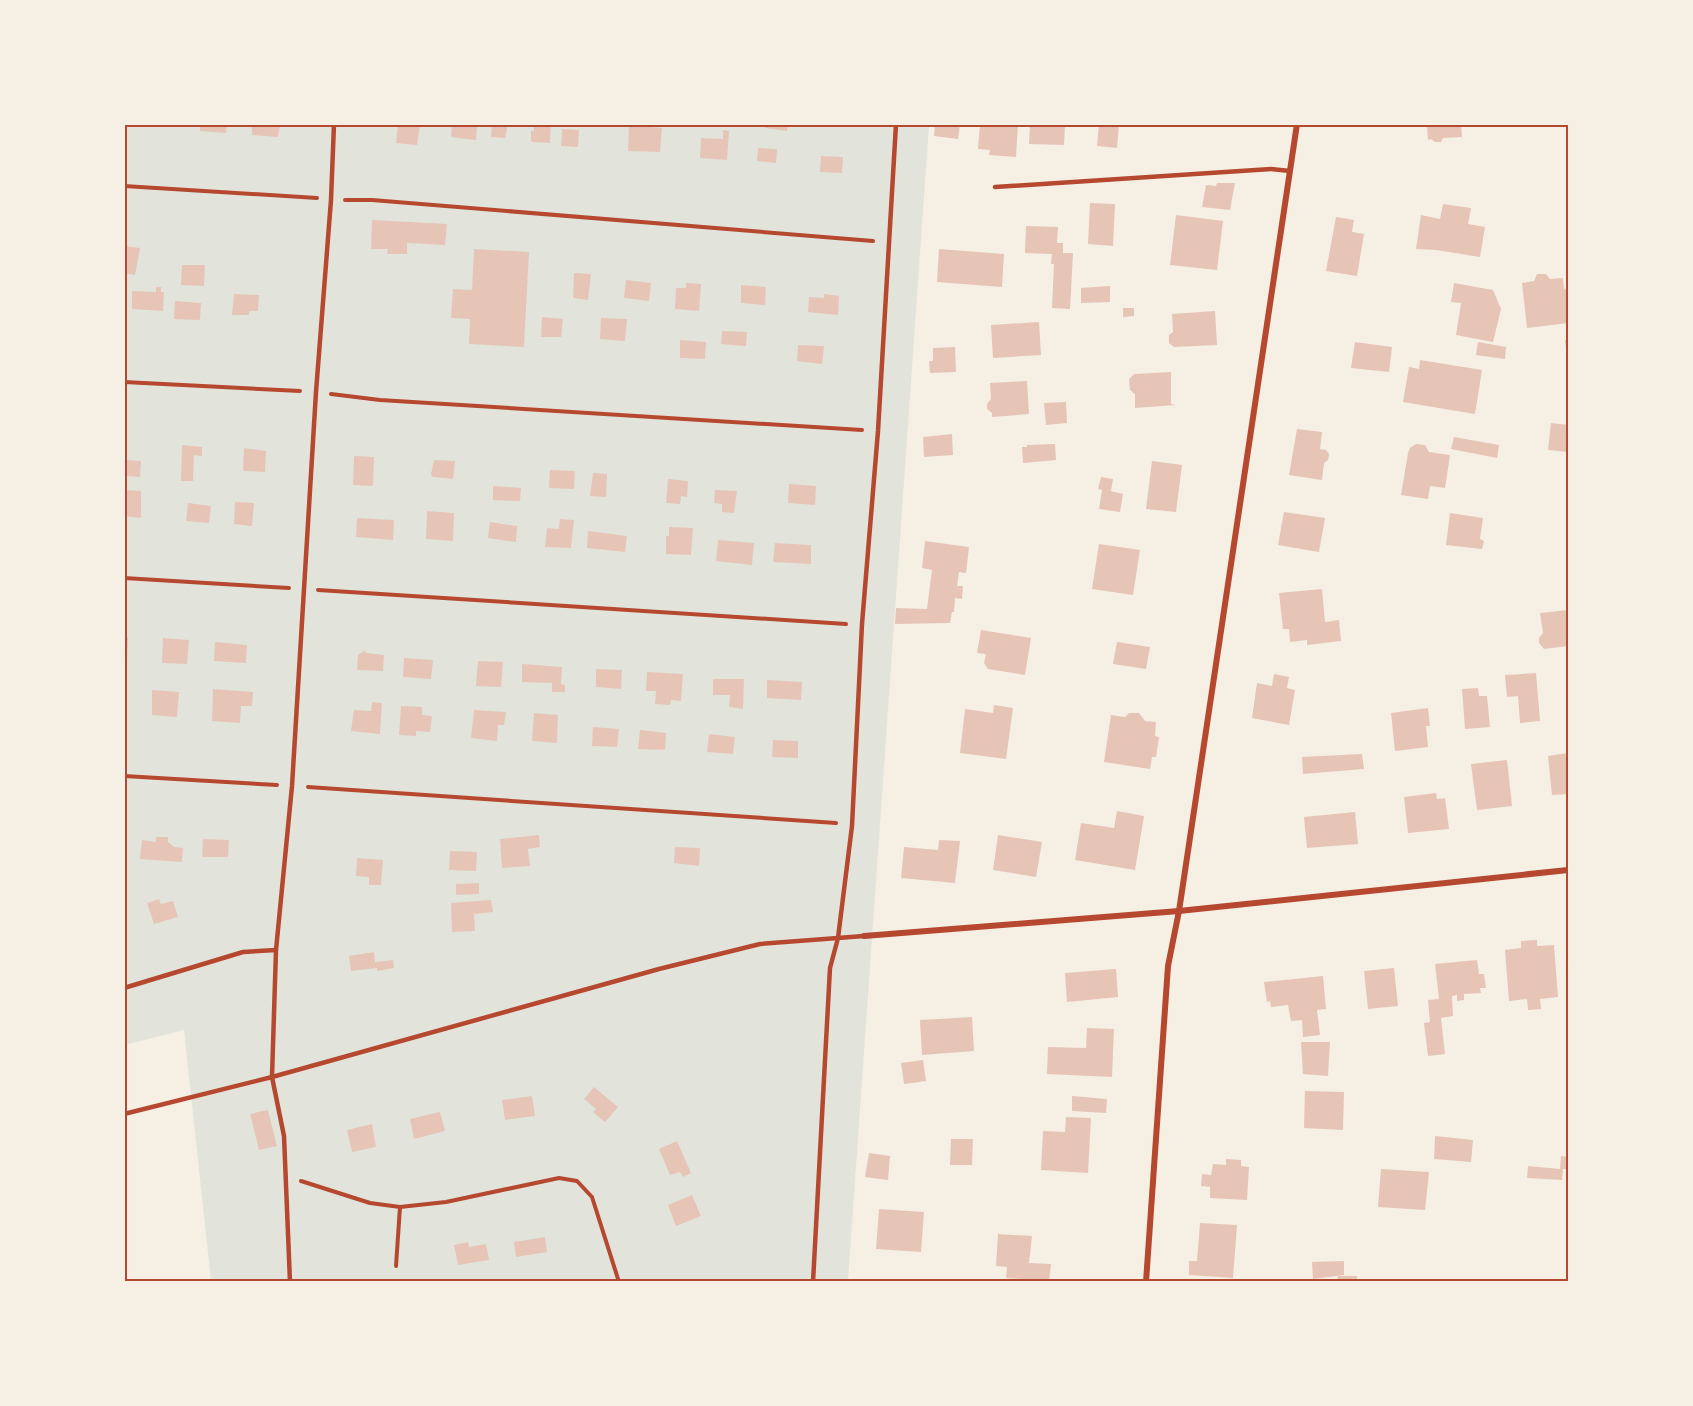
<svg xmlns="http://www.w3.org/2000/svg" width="1693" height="1406" font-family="'Archivo Narrow',sans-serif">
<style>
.green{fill:#e2e4dc}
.building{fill:#e6c5b7}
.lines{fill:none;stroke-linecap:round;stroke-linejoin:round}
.path{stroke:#b5482f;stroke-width:4}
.service{stroke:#b5482f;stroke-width:4.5}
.minor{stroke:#b5482f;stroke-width:6}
.neatline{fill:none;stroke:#b5482f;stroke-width:2}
</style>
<rect width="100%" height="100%" fill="#f6efe4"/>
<!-- green -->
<polygon class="green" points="125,125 929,125 848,1281 211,1281 184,1030 125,1045"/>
<!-- building -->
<g class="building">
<polygon points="200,124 227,124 226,133 200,131"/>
<polygon points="252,124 280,124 278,137 252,135"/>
<polygon points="398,124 420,124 417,145 396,143"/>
<polygon points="452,124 477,124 476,140 451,137"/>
<polygon points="492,124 508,124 505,138 491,137"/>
<polygon points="534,124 551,124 550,143 531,142 531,131 534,131"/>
<polygon points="766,124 788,124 787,131 765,128"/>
<polygon points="935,124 960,124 958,139 934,136"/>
<polygon points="980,124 1018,124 1016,157 989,155 990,150 978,149"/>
<polygon points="1030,124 1065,124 1064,145 1029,144"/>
<polygon points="1099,124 1119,124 1117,148 1097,146"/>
<polygon points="1427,124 1461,124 1462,137 1443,138 1441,142 1435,142 1431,139 1428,140"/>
<polygon points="629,125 662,128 660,152 628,151"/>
<polygon points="562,129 579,130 578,147 561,146"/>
<polygon points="723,130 729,131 727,160 700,158 701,138 723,139"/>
<polygon points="758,148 777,149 776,163 757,161"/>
<polygon points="821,156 843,157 842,173 820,172"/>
<polygon points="1217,183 1235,183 1230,210 1202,207 1206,185 1216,186"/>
<polygon points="1090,203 1115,204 1113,246 1088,244"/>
<polygon points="1443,204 1471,208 1468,224 1485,227 1480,257 1436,250 1416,249 1421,215 1440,219"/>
<polygon points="1176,215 1223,221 1217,270 1170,265"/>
<polygon points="1336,217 1354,220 1352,232 1364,234 1357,276 1326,271"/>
<polygon points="372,220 447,224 445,245 407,243 407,254 387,254 388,249 371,249"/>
<polygon points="1026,226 1058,227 1057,243 1063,243 1063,253 1073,253 1070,309 1052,308 1054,264 1051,264 1052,254 1025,253"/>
<polygon points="124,246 140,248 135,275 124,273"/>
<polygon points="474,249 529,252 524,347 469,344 470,319 451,318 453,289 472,290"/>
<polygon points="939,249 1004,254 1002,287 937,282"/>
<polygon points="182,265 205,265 204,286 181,285"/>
<polygon points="574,273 591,274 588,300 573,298"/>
<polygon points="1537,274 1546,274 1550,279 1563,278 1564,289 1568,288 1568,301 1566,302 1568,323 1527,328 1522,283 1534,281"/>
<polygon points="626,280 651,283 649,301 624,298"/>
<polygon points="686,283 701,284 699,311 675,309 676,288 686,288"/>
<polygon points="1454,283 1493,290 1501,309 1493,342 1456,335 1461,303 1451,302"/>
<polygon points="741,285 766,287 765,305 741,303"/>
<polygon points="1110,286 1110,302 1081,303 1081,288"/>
<polygon points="156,287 161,287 161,292 164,292 163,311 132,309 132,291 156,292"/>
<polygon points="234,294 259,295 258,311 249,311 249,315 232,315"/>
<polygon points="824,294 839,296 838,315 808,312 809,297 824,298"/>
<polygon points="175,301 201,303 200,320 174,319"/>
<polygon points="1123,308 1134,308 1134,316 1123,317"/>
<polygon points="1215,311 1217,345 1174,347 1169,343 1169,335 1173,332 1172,314"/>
<polygon points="542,317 563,319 561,337 541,337"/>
<polygon points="601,318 627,319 625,341 600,339"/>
<polygon points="1039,322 1041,355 993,358 991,325"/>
<polygon points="722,331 747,332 746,346 721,344"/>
<polygon points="680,340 706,342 705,359 680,358"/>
<polygon points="1565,340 1568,340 1568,356 1567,356"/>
<polygon points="1355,342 1392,347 1389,372 1351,368"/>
<polygon points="1478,342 1506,347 1505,359 1476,355"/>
<polygon points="798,345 824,346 822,364 797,361"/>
<polygon points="955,347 956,372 930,373 929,361 933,361 933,348"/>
<polygon points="1420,360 1482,370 1475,414 1403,402 1409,367 1419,369"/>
<polygon points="1171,372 1171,404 1176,405 1135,408 1135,394 1130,390 1129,379 1134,374"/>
<polygon points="1027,381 1029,414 992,417 992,413 987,409 987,404 991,399 990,383"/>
<polygon points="1066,402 1067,423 1046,425 1044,403"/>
<polygon points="1551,423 1568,425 1568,452 1548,450"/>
<polygon points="1297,429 1322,432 1320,449 1326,450 1329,454 1328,460 1324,463 1322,480 1289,475"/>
<polygon points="952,434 953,455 924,457 923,437"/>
<polygon points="1454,437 1499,445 1497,458 1451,449"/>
<polygon points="1055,444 1056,460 1023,463 1022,447 1027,447 1027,445"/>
<polygon points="1416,444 1425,445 1429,452 1450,455 1445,488 1430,486 1428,499 1401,495 1408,453 1410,448"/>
<polygon points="182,445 202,447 202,456 194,455 193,481 181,481"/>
<polygon points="244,448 266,451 265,472 243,471"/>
<polygon points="354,456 374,457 373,486 353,485"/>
<polygon points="124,460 141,461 140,477 124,476"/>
<polygon points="434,460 455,461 453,479 433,477 431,474"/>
<polygon points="1152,461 1182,465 1176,512 1146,509"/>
<polygon points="550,470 575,471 574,489 549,488"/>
<polygon points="593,473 607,474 606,497 590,496"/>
<polygon points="1101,477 1113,479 1111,491 1123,494 1120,512 1099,509 1102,490 1098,489"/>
<polygon points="668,479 688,481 687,497 681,496 680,504 666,503"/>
<polygon points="789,484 816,486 815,505 788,503"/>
<polygon points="493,486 521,488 520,501 493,500"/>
<polygon points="124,490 141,491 141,518 124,516"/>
<polygon points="715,490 737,491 734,513 722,512 722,504 714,503"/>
<polygon points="235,502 254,503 252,526 234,524"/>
<polygon points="188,503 211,506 209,523 186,521"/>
<polygon points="427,511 454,513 453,541 426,539"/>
<polygon points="1284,512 1325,518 1319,552 1278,545"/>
<polygon points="1450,513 1483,518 1480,539 1484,541 1482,549 1446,545"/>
<polygon points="357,518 394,520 393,540 356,537"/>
<polygon points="560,519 574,520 571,548 545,547 547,528 559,529"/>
<polygon points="490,522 517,526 516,542 488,538"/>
<polygon points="669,527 693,528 691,555 666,554 666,536 669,536"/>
<polygon points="588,531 627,536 625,552 587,548"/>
<polygon points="718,540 754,543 752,565 716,561"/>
<polygon points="925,541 969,547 966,573 959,572 957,586 963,586 962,599 955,598 954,612 952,612 950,623 895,624 896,608 927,609 932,570 922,568"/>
<polygon points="775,543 811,545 811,564 773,562"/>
<polygon points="1099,544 1140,550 1133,595 1092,589"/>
<polygon points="1322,589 1325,622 1339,620 1341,641 1307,645 1307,640 1290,642 1289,629 1283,629 1279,593"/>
<polygon points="1568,610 1568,646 1544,649 1539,643 1539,638 1543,633 1540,613"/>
<polygon points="981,630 1031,638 1025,675 988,669 984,663 986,654 977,653"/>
<polygon points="124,637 128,637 127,662 124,662"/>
<polygon points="163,638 189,640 187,664 162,663"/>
<polygon points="215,642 247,645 246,663 214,661"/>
<polygon points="1117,642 1150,647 1146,669 1113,664"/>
<polygon points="364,651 367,653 384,655 383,671 357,670 358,655"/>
<polygon points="404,658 433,660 431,679 403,677"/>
<polygon points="478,661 503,662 501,687 476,686"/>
<polygon points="522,664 562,667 561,684 565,685 565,692 552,692 552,683 522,682"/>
<polygon points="596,669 622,670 621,689 596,687"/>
<polygon points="647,672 683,674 681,701 671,700 670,705 655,704 656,691 646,691"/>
<polygon points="1536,673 1540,721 1520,723 1518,696 1507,697 1505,675"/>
<polygon points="1274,674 1289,677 1287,688 1295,690 1289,725 1252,718 1257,683 1272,686"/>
<polygon points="713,679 744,679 743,709 729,707 730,695 713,695"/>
<polygon points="767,680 802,682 801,700 767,698"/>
<polygon points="1478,688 1479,696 1487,696 1490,727 1465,729 1462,689"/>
<polygon points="213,689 253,692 252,706 241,706 240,723 212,721"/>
<polygon points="152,690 179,692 177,717 152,715"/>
<polygon points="372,702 382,703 380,734 351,731 354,710 371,711"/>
<polygon points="994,705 1013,708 1006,759 960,753 965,709 993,713"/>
<polygon points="401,706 422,707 422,715 432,716 430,732 416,731 416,736 399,735"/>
<polygon points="1428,708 1430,726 1426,726 1428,747 1395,751 1391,713"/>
<polygon points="474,710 506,712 504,725 498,725 497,741 471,738"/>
<polygon points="534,713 558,715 557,743 532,741"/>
<polygon points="1129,713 1139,713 1145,721 1156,722 1155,736 1159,737 1156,757 1152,757 1150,769 1104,762 1111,715 1125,717"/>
<polygon points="593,727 619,729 617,747 592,746"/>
<polygon points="640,730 666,733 665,750 638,749"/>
<polygon points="709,734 735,737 733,754 707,752"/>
<polygon points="773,740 798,741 798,758 772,757"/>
<polygon points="1568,753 1568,794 1552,795 1548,756"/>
<polygon points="1362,754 1364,769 1303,774 1302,757"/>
<polygon points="1507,760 1512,806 1477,810 1471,764"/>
<polygon points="1436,793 1437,799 1445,798 1449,829 1408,833 1404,797"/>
<polygon points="1117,811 1144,816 1135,870 1075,860 1081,823 1114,828"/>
<polygon points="1355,812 1358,844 1307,848 1304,817"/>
<polygon points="539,835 540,847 528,849 530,866 502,868 500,839"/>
<polygon points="998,835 1042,842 1036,877 993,870"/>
<polygon points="156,837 168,837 168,842 174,847 183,848 182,862 140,859 142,840 156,842"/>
<polygon points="203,839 229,840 228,857 202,857"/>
<polygon points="939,840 960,841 955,883 901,878 904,847 938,850"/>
<polygon points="675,847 700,848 699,866 674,863"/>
<polygon points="450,851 477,852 476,871 449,870"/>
<polygon points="357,858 383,860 381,885 369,885 369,877 356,876"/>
<polygon points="479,883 479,894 456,895 456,884"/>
<polygon points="159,899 161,904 173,901 178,917 154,924 147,903"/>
<polygon points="491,900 493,912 474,914 475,931 452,932 451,903"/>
<polygon points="1537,940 1537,946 1554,945 1558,997 1540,999 1541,1009 1528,1010 1527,999 1509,1001 1505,950 1521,948 1521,941"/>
<polygon points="374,952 375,962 393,960 394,968 377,971 377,968 351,971 349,956"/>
<polygon points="1477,960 1479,974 1484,974 1486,988 1480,988 1481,993 1464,994 1464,1000 1457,1001 1457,995 1452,996 1453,1016 1441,1018 1445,1054 1428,1056 1424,1023 1430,1022 1428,1000 1439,999 1435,964"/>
<polygon points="1394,968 1398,1006 1368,1009 1364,971"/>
<polygon points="1116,969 1118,997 1067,1002 1065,973"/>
<polygon points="1323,976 1326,1009 1317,1010 1320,1035 1303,1037 1302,1020 1291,1021 1288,1005 1271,1007 1270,1001 1267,1002 1264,982"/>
<polygon points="972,1017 974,1051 922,1055 920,1020"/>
<polygon points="1087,1028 1114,1029 1112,1077 1047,1074 1048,1047 1086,1048"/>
<polygon points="1301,1042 1330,1042 1328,1076 1303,1074"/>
<polygon points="923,1060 926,1081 904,1084 901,1063"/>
<polygon points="594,1087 618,1107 605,1122 593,1112 596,1109 584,1099"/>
<polygon points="1305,1091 1344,1092 1343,1130 1304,1128"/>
<polygon points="532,1096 535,1116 505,1120 502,1100"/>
<polygon points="1072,1096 1107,1099 1106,1113 1072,1111"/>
<polygon points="268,1110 277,1146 259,1150 250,1114"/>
<polygon points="440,1112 445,1131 414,1139 410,1119"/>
<polygon points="1066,1117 1091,1118 1088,1173 1041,1170 1043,1131 1065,1132"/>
<polygon points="372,1124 376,1147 352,1152 347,1130"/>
<polygon points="1435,1136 1473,1140 1471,1162 1434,1159"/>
<polygon points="951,1139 973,1139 972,1165 950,1165"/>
<polygon points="677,1141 691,1173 683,1177 680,1172 670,1175 659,1149"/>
<polygon points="869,1153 890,1156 888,1180 865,1177"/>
<polygon points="1561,1156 1568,1157 1568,1169 1563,1169 1562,1180 1527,1178 1528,1166 1560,1169"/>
<polygon points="1226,1159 1241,1160 1241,1166 1249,1167 1247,1200 1210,1198 1210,1187 1201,1186 1202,1174 1211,1175 1213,1164 1226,1165"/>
<polygon points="1381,1169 1429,1172 1425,1210 1378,1207"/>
<polygon points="692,1195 701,1216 676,1226 668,1205"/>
<polygon points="879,1209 924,1212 921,1252 876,1249"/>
<polygon points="1200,1223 1237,1225 1233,1278 1189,1275 1189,1261 1197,1261"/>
<polygon points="998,1234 1032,1236 1029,1263 1051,1264 1049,1281 1006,1278 1007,1267 996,1266"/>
<polygon points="545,1237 547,1252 516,1257 514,1242"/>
<polygon points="468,1242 469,1247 486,1244 489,1260 458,1265 454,1245"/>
<polygon points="1344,1261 1344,1275 1313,1279 1312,1262"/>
<polygon points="1338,1276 1357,1276 1357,1281 1337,1281"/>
</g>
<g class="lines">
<!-- path -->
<g class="path">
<polyline points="124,186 317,198"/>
<polyline points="345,200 372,200 873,241"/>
<polyline points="124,382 300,391"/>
<polyline points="331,394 380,400 862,430"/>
<polyline points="124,578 289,588"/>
<polyline points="318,590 846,624"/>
<polyline points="124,776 277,785"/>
<polyline points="308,787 836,823"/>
<polyline points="301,1181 370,1203 400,1207 446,1202 559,1178 577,1181 592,1197 619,1282"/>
<polyline points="396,1266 400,1207"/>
</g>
<!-- service -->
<g class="service">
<polyline points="995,187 1271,169 1290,171"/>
<polyline points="124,988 243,952 276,950"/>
<polyline points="124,1114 272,1077 659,969 760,944 864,936"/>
<polyline points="290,1282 284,1136 272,1077 276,950 292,786 316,392 331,200 334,124"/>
<polyline points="813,1282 830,968 838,938 852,826 862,624 878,431 896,124"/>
</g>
<!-- minor -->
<g class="minor">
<polyline points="864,936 1179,911 1568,870"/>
<polyline points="1146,1282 1168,966 1179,911 1297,124"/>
</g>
</g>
<!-- border -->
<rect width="1693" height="1406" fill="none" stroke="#f6efe4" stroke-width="252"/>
<rect x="126" y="126" width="1441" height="1154" class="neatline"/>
</svg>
